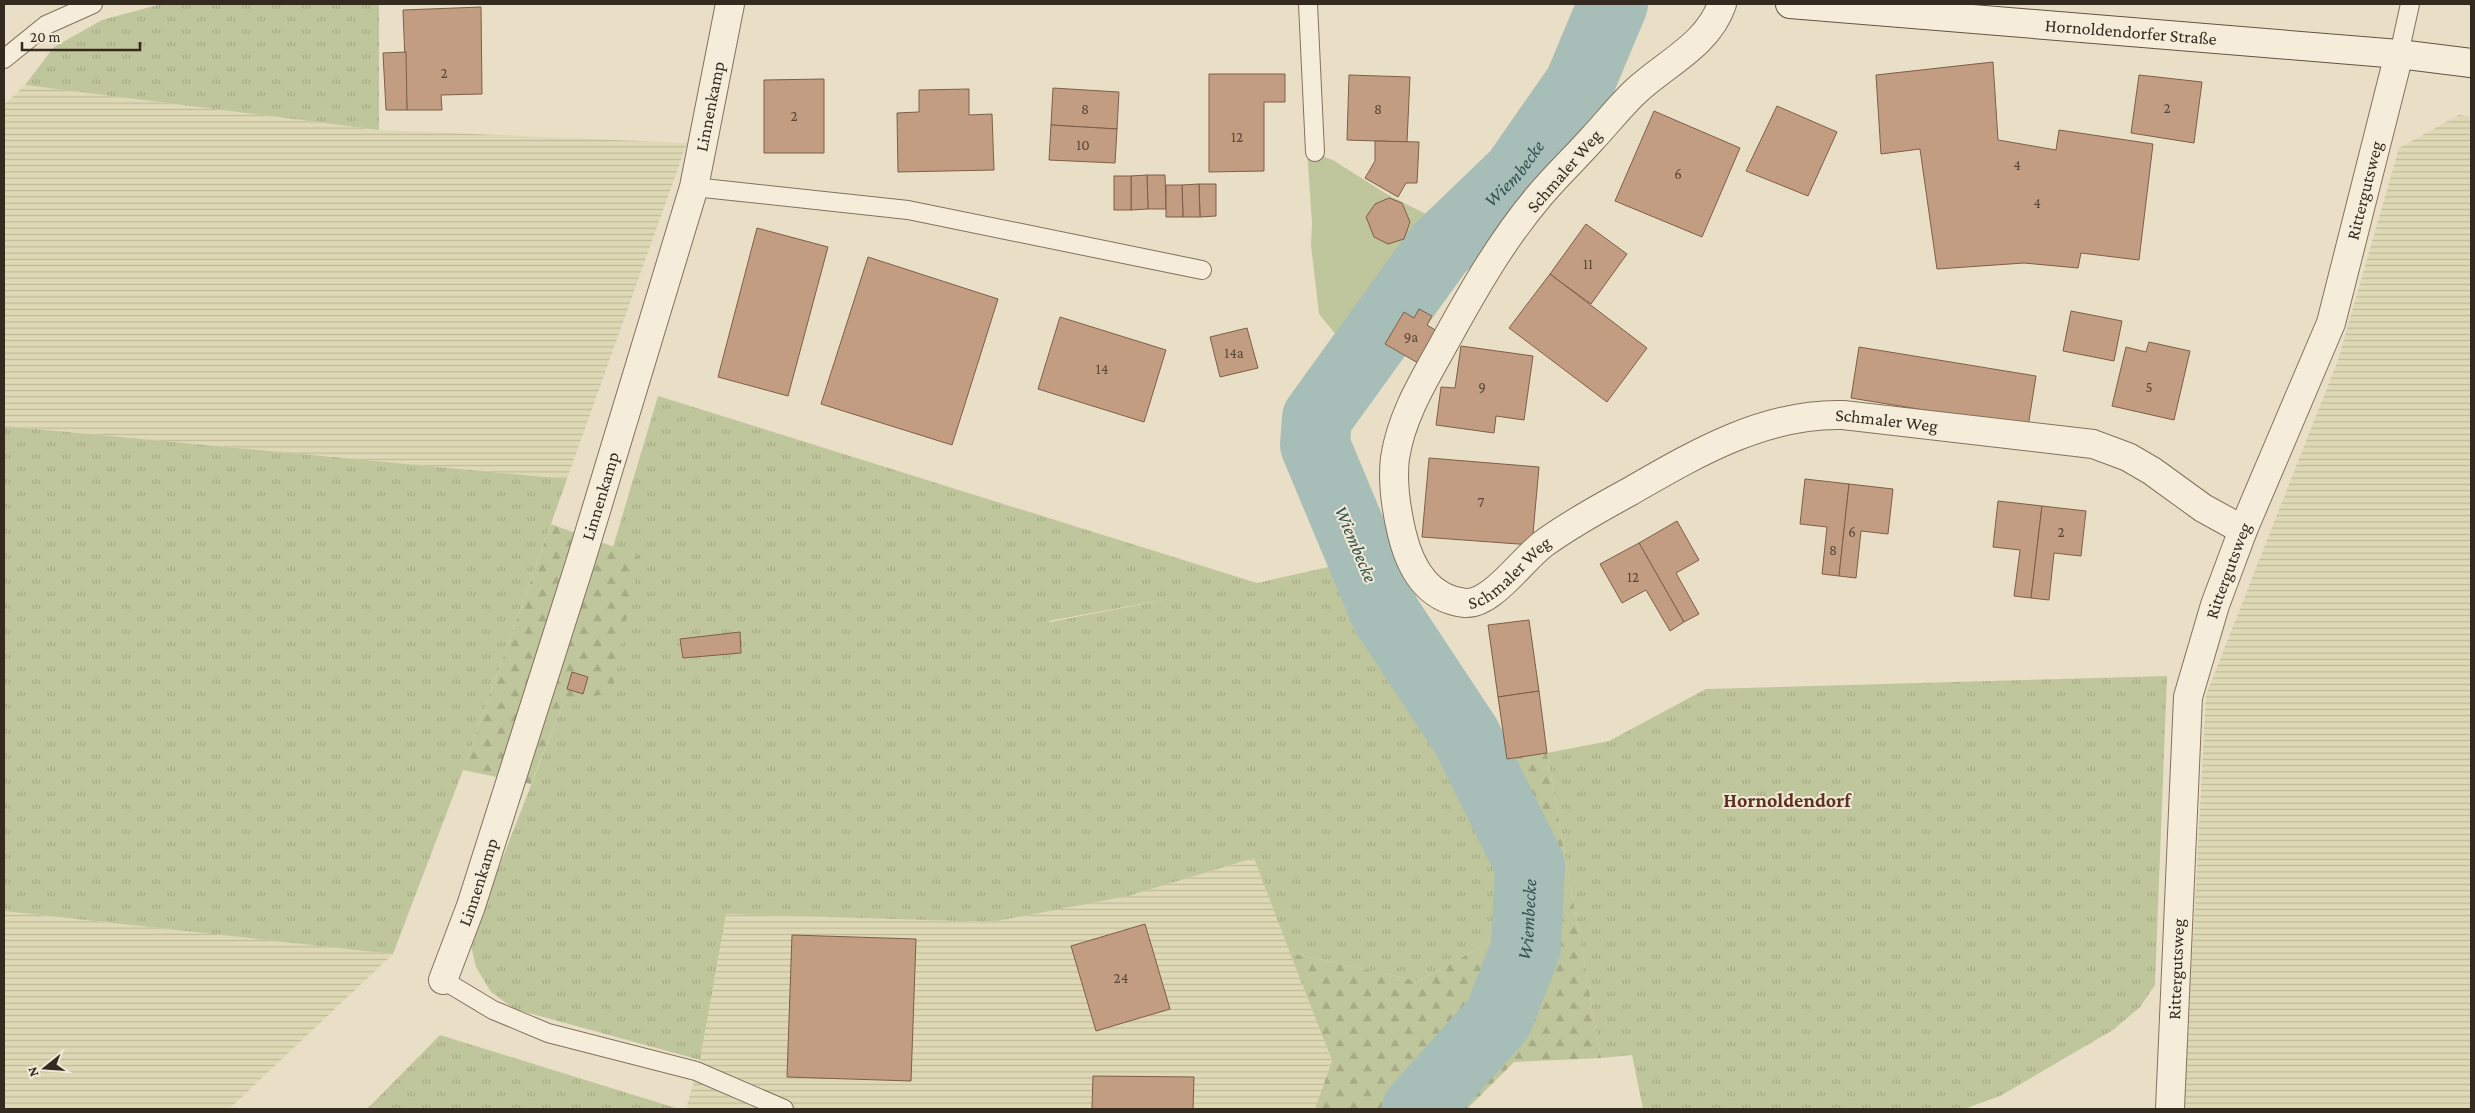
<svg xmlns="http://www.w3.org/2000/svg" width="2475" height="1113" font-family="'Crimson Pro',serif">
<style>
.farmland{fill:url(#farmland-rules)}
.grass{fill:url(#grass-tufts);fill-rule:evenodd}
.forest{fill:url(#forest-firs)}
.park{fill:#c0c69b}
.lines{fill:none;stroke-linecap:round;stroke-linejoin:round}
.river{stroke:#a7bdb7;stroke-width:70}
.building{fill:#c39d81;stroke:#7e5e47}
.lane-casing{stroke:#82725e;stroke-width:20}
.street-casing{stroke:#82725e;stroke-width:30}
.secondary-casing{stroke:#645341;stroke-width:30}
.lane{stroke:#f5edd9;stroke-width:18}
.street{stroke:#f5edd9;stroke-width:28}
.secondary{stroke:#f5edd9;stroke-width:28}
.labels{text-anchor:middle;dominant-baseline:central;stroke-width:4;stroke-linejoin:round;paint-order:stroke}
.number-label{font-size:15px;fill:#584738}
.street-label{font-size:18px;fill:#342a20;stroke:#f1e9d5}
.water-label{font-size:19px;font-style:italic;fill:#315251;stroke:#f1e9d5}
.quarter-label{font-size:20px;font-weight:bold;fill:#5c3124;stroke:#f1e9d5}
</style>
<defs>
<pattern id="farmland-rules" width="6" height="5" patternUnits="userSpaceOnUse" patternTransform="scale(1.25)"><rect width="6" height="5" fill="#ded8b5"/><path d="M0 2.5h6" fill="none" stroke="#bfba9b"/></pattern>
<pattern id="grass-tufts" width="24" height="20" patternUnits="userSpaceOnUse" patternTransform="scale(1.25)"><rect width="24" height="20" fill="#c0c69b"/><path d="M3 7l-1-3M5 7V3M7 7l1-3M15 17l-1-3M17 17v-4M19 17l1-3" fill="none" stroke="#a6aa85"/></pattern>
<pattern id="forest-firs" width="22" height="20" patternUnits="userSpaceOnUse" patternTransform="scale(1.25)"><rect width="22" height="20" fill="#c0c69b"/><path d="M5 1l3.5 6h-7zM16 11l3.5 6h-7z" fill="#a6aa85"/></pattern>
</defs>
<rect width="100%" height="100%" fill="#e9dfc6"/>
<!-- farmland -->
<g class="farmland">
<polygon points="25,85 379,130 687,143 567,479 4,426 4,105"/>
<polygon points="2459,115 2471,117 2471,1109 2184,1109 2206,695 2338,360 2399,148"/>
<polygon points="1254,858 1332,1062 1315,1109 686,1109 700,1060 726,914 992,922 1128,896"/>
<polygon points="4,911 393,954 229,1109 4,1109"/>
</g>
<!-- grass -->
<g class="grass">
<polygon points="161,4 379,4 379,130 25,85 54,47 102,20"/>
<path d="M658 396 1257 583 1333 566 1495 842 1518 927 1418 981 1290 953 1254 858 1128 896 992 922 726 914 700 1060 514 1009 491 992 476 967 471 946 490 890 564 701 639 557 613 547ZM1173 598 1050 622 1049 621Z"/>
<polygon points="4,426 567,479 463,770 393,954 4,911"/>
<polygon points="2167,676 2155,985 2140,1007 2113,1030 2000,1096 1964,1109 1643,1109 1632,1055 1601,1058 1547,753 1609,741 1706,689"/>
<polygon points="440,1035 679,1109 367,1109"/>
</g>
<!-- forest -->
<g class="forest">
<polygon points="551,524 639,556 612,693 564,701 531,784 463,770"/>
<polygon points="1381,558 1507,758 1547,753 1601,1058 1514,1062 1467,1109 1315,1109 1332,1061 1290,953 1418,981 1518,927 1495,842 1333,566"/>
</g>
<!-- park -->
<polygon class="park" points="1307,151 1333,160 1388,195 1440,221 1369,304 1337,336 1319,314 1311,245 1312,223"/>
<g class="lines">
<!-- river -->
<path class="river" id="s1" d="M1417 1109 1498 1019 1526 948 1530 865 1466 736 1386 615 1315 445 1317 418 1439 249 1517 174 1579 85 1613 4"/>
</g>
<!-- building -->
<g class="building">
<polygon points="481,7 482,94 441,95 442,110 407,110 403,10"/>
<polygon points="406,52 407,110 386,110 383,53"/>
<polygon points="1993,62 1998,140 2056,150 2059,130 2153,144 2139,260 2081,253 2078,268 2024,263 1937,269 1920,149 1881,154 1876,75"/>
<polygon points="1209,74 1285,74 1285,102 1264,102 1264,171 1209,172"/>
<polygon points="1349,75 1410,77 1407,142 1347,140"/>
<polygon points="2139,75 2202,82 2194,143 2131,133"/>
<polygon points="824,79 824,153 764,153 764,80"/>
<polygon points="1053,88 1119,92 1117,129 1051,125"/>
<polygon points="969,89 969,115 992,114 994,170 898,172 897,113 919,112 919,90"/>
<polygon points="1777,106 1837,132 1808,196 1746,171"/>
<polygon points="1654,111 1740,148 1702,237 1615,201"/>
<polygon points="1051,125 1117,129 1115,163 1049,160"/>
<polygon points="1375,141 1419,142 1417,183 1406,183 1398,197 1365,178 1375,161"/>
<polygon points="1147,175 1165,175 1166,209 1148,209"/>
<polygon points="1147,175 1148,209 1131,210 1131,176"/>
<rect x="1114" y="176" width="17" height="34"/>
<polygon points="1199,184 1216,184 1216,216 1200,217"/>
<polygon points="1199,184 1200,217 1183,217 1182,185"/>
<polygon points="1166,185 1182,185 1183,217 1166,217"/>
<polygon points="1389,198 1402,203 1410,222 1404,239 1388,244 1374,237 1366,217 1375,204"/>
<polygon points="1586,224 1627,254 1591,304 1550,274"/>
<polygon points="757,228 828,247 788,396 718,377"/>
<polygon points="868,257 998,299 952,445 821,404"/>
<polygon points="1550,274 1647,348 1607,402 1509,328"/>
<polygon points="1419,309 1432,316 1427,325 1437,331 1418,363 1385,344 1404,312 1414,318"/>
<polygon points="2071,311 2122,321 2114,361 2063,351"/>
<polygon points="1060,317 1166,350 1144,422 1038,389"/>
<polygon points="1247,328 1258,368 1220,377 1210,337"/>
<polygon points="2149,342 2190,351 2174,420 2112,406 2126,347 2146,352"/>
<polygon points="1461,346 1533,356 1524,420 1496,416 1494,433 1436,425 1441,387 1455,388"/>
<polygon points="1859,347 2036,376 2028,427 1851,398"/>
<polygon points="1429,458 1539,467 1532,545 1422,537"/>
<polygon points="1805,479 1849,484 1839,576 1822,574 1827,527 1800,524"/>
<polygon points="1849,484 1893,489 1888,534 1861,531 1856,578 1839,576"/>
<polygon points="1998,501 2042,506 2031,598 2014,596 2020,550 1993,547"/>
<polygon points="2042,506 2086,511 2081,556 2054,553 2049,600 2031,598"/>
<polygon points="1677,521 1699,560 1676,573 1699,614 1684,622 1639,543"/>
<polygon points="1639,543 1684,622 1670,631 1646,590 1622,603 1600,564"/>
<polygon points="1529,620 1539,691 1498,697 1488,625"/>
<polygon points="740,632 741,653 683,658 680,639"/>
<polygon points="572,672 588,677 583,694 567,689"/>
<polygon points="1539,691 1547,753 1507,759 1498,697"/>
<polygon points="1145,924 1170,1009 1096,1031 1071,946"/>
<polygon points="792,935 916,939 911,1081 787,1077"/>
<polygon points="1093,1076 1194,1077 1193,1109 1092,1109"/>
</g>
<g class="lines">
<defs>
<g id="lane">
<polyline points="1308,4 1315,152"/>
<polyline points="2399,54 2410,4"/>
<polyline points="4,59 46,25 93,4"/>
<polyline points="694,187 908,210 1202,270"/>
<polyline points="443,980 493,1010 548,1033 696,1071 784,1109"/>
</g>
<g id="street">
<path id="s2" d="M1722 4C1708 45 1666 63 1636 91 1621 105 1607 123 1592 139 1575 158 1556 176 1540 195 1500 242 1470 296 1441 349 1422 383 1401 418 1395 458 1392 483 1396 509 1402 534 1410 567 1427 599 1465 603 1491 605 1521 561 1543 544 1570 524 1600 508 1629 492 1695 454 1764 413 1843 415L2093 444 2128 457 2152 471 2203 508 2243 530"/>
<path id="s3" d="M443 980 471 906 581 560 694 187 730 4"/>
<path id="s4" d="M2170 1109 2188 697 2215 605 2243 530 2331 323 2399 54"/>
</g>
<g id="secondary">
<path id="s5" d="M1790 4 2399 54 2471 63"/>
</g>
</defs>
<!-- lane casing -->
<use href="#lane" class="lane-casing"/>
<!-- street casing -->
<use href="#street" class="street-casing"/>
<!-- secondary casing -->
<use href="#secondary" class="secondary-casing"/>
<!-- lane -->
<use href="#lane" class="lane"/>
<!-- street -->
<use href="#street" class="street"/>
<!-- secondary -->
<use href="#secondary" class="secondary"/>
</g>
<g class="labels">
<!-- number labels -->
<g class="number-label">
<text x="444" y="73">2</text>
<text x="2167" y="108">2</text>
<text x="1085" y="109">8</text>
<text x="1378" y="109">8</text>
<text x="794" y="116">2</text>
<text x="1237" y="137">12</text>
<text x="1083" y="145">10</text>
<text x="2017" y="165">4</text>
<text x="1678" y="174">6</text>
<text x="2037" y="203">4</text>
<text x="1588" y="264">11</text>
<text x="1411" y="337">9a</text>
<text x="1234" y="353">14a</text>
<text x="1102" y="369">14</text>
<text x="1482" y="387">9</text>
<text x="2149" y="387">5</text>
<text x="1481" y="502">7</text>
<text x="1852" y="532">6</text>
<text x="2061" y="532">2</text>
<text x="1833" y="550">8</text>
<text x="1633" y="577">12</text>
<text x="1121" y="978">24</text>
</g>
<!-- street labels -->
<g class="street-label">
<text stroke="none"><textPath href="#s5" startOffset="342">Hornoldendorfer Straße</textPath></text>
<text stroke="none"><textPath href="#s3" startOffset="914">Linnenkamp</textPath></text>
<text transform="translate(1564 171) rotate(-49)">Schmaler Weg</text>
<text stroke="none"><textPath href="#s4" startOffset="950">Rittergutsweg</textPath></text>
<text stroke="none"><textPath href="#s2" startOffset="1220">Schmaler Weg</textPath></text>
<text stroke="none"><textPath href="#s3" startOffset="509">Linnenkamp</textPath></text>
<text stroke="none"><textPath href="#s2" startOffset="800">Schmaler Weg</textPath></text>
<text stroke="none"><textPath href="#s4" startOffset="545">Rittergutsweg</textPath></text>
<text stroke="none"><textPath href="#s3" startOffset="104">Linnenkamp</textPath></text>
<text stroke="none"><textPath href="#s4" startOffset="140">Rittergutsweg</textPath></text>
</g>
<!-- water labels -->
<g class="water-label">
<text stroke="none"><textPath href="#s1" startOffset="1096">Wiembecke</textPath></text>
<text transform="translate(1356 544) rotate(67)">Wiembecke</text>
<text stroke="none"><textPath href="#s1" startOffset="226">Wiembecke</textPath></text>
</g>
<!-- quarter labels -->
<g class="quarter-label">
<text x="1787" y="800">Hornoldendorf</text>
</g>
</g>
<!-- border -->
<rect width="2475" height="1113" fill="none" stroke="#342a20" stroke-width="10"/>
<!-- north arrow -->
<g transform="translate(45 1068) rotate(253)" stroke="#f1e9d5" stroke-width="4" paint-order="stroke">
<path d="M0-4L9 19L0 12L-9 19Z" fill="#342a20"/>
<text y="-8" font-size="14" font-weight="bold" text-anchor="middle" fill="#342a20">N</text>
</g>
<!-- scale -->
<path d="M22 42v8h118v-8" fill="none" stroke="#342a20" stroke-width="2.5"/>
<text x="30" y="42" font-size="15" fill="#342a20" stroke="#f1e9d5" stroke-width="4" paint-order="stroke">20 m</text>
</svg>
